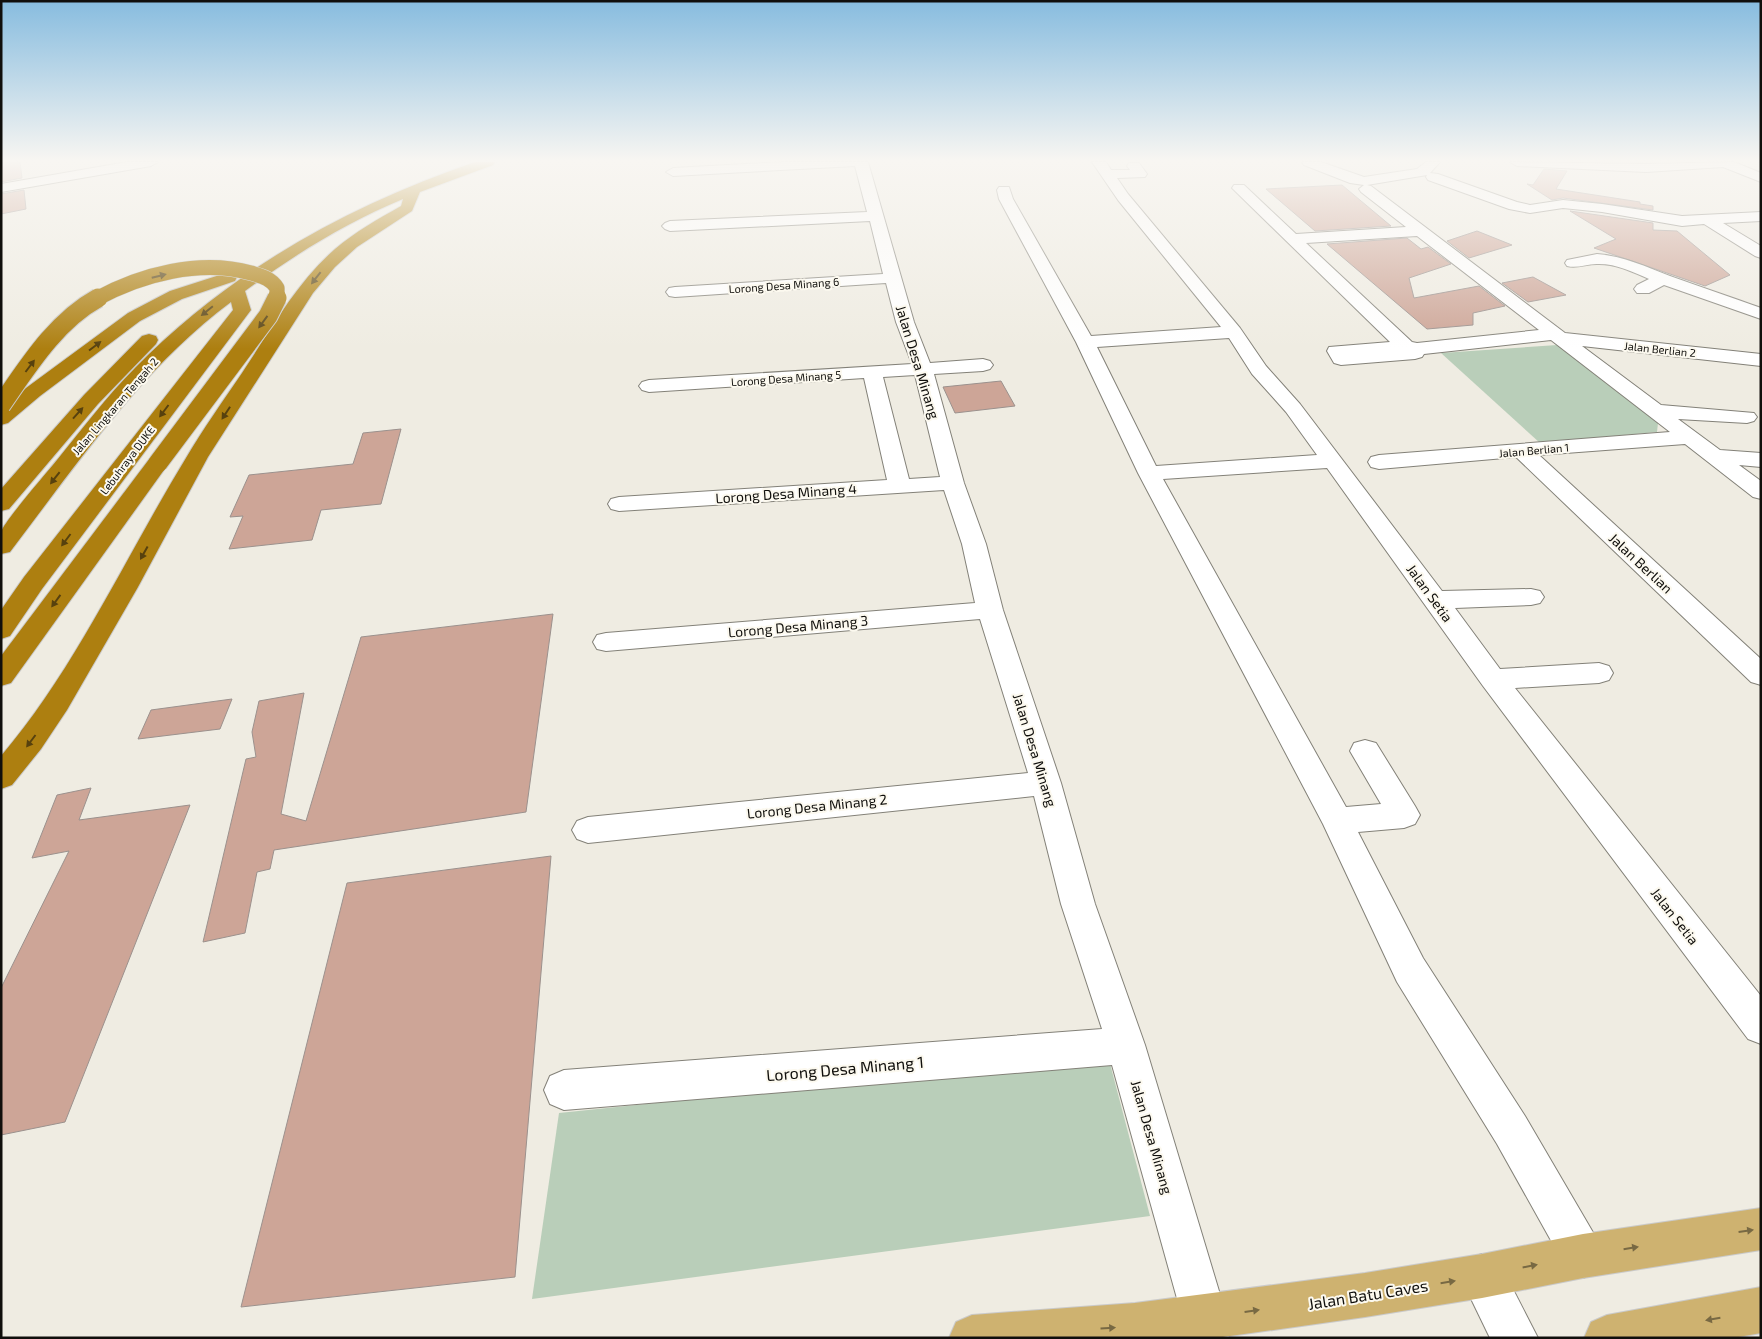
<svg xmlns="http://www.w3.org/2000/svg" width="1762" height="1339" font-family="'Exo 2',sans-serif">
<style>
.green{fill:#b9ceb9}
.building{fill:#cda597;stroke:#9b918d}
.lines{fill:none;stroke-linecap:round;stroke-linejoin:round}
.minor-casing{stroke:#838178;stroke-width:2}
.major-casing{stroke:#cacaca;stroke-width:2}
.highway-casing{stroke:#cacaca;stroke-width:2}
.minor{fill:#fff;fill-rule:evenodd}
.major{fill:#ceb270;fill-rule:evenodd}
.highway{fill:#ad7f10;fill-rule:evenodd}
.highway-bridge-far1-casing{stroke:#cacaca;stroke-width:16;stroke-linecap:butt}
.highway-bridge-casing{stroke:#cacaca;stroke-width:21;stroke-linecap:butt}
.highway-bridge-far1{stroke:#ad7f10;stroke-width:15}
.highway-bridge{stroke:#ad7f10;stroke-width:19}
.oneway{fill:#57410e}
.oneway2{fill:#786943}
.labels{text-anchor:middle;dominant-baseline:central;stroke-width:4;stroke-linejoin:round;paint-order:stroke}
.far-street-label{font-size:11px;fill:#100f0c;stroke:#fcf9ef}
.street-label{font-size:14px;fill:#100f0c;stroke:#fcf9ef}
.near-street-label{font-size:16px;fill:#100f0c;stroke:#fcf9ef}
</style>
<rect width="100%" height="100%" fill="#efece2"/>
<!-- green -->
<g class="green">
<polygon points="1557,345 1658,423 1657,432 1540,443 1441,353"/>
<polygon points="1108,1056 1150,1216 532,1299 559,1113"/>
</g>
<!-- building -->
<g class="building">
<polygon points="1,162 20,162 22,178 1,182"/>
<polygon points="1544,169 1567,171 1556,189 1640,202 1640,204 1653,206 1653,210 1563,198 1552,200 1527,184 1533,185"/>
<polygon points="1342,185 1391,226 1315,231 1266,189"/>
<polygon points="24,190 26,209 1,214 1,194"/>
<polygon points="1570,211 1653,223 1653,230 1677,231 1730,275 1705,286 1594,248 1616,239"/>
<polygon points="1477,231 1512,245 1469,258 1447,241"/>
<polygon points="1407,238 1421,249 1428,247 1451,264 1409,278 1414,298 1479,286 1505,306 1473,313 1473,325 1427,329 1327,244"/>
<polygon points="1533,277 1566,295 1528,302 1502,283"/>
<polygon points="1001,381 1015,406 955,413 943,387"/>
<polygon points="401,429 381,504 321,510 312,540 229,549 243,516 230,517 249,475 353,464 363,433"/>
<polygon points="553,614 526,812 274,850 270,869 257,872 245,933 203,942 246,759 256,757 252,732 259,701 304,693 281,814 306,821 361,637"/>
<polygon points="232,699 220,729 138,739 151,710"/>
<polygon points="91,788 79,820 190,805 65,1122 1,1135 1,988 69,851 32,858 57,795"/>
<polygon points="551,856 515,1277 241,1307 347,883"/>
</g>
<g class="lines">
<defs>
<g id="minor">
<polygon points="127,162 158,162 151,166 1,192 1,184"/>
<path d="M784 162H868L914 322 930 363 983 359 990 361 993 365 990 369 983 371 934 374 964 483 986 544 1003 610 1061 783 1095 904 1145 1045 1231 1331 1228 1338H1188L1112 1065 564 1110 550 1104 544 1090 550 1076 564 1070 1102 1029 1061 904 1034 796 588 843 577 839 572 830 577 821 588 817 1028 773 980 619 606 651 597 649 593 642 597 635 606 633 975 603 962 544 944 490 619 511 611 509 608 504 611 499 619 497 887 480 864 378 649 392 642 390 639 386 642 382 649 380 912 364 896 322 886 283 675 297 669 296 666 292 669 288 675 287 883 274 870 221 670 231 665 229 662 226 665 223 670 221 867 212 855 166 673 176 666 172 673 168ZM915 375 940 477 909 479 883 377Z"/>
<path d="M1092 162H1106L1111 170H1130L1127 166 1129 163H1139L1147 174 1145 177 1117 178 1128 194 1240 328 1266 366 1300 404 1442 591 1531 589 1540 591 1544 597 1540 603 1531 605 1455 608 1500 669 1599 663 1609 666 1613 673 1609 680 1599 683 1515 688 1761 996V1044L1748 1039 1483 686 1327 468 1163 479 1346 807 1381 804 1350 751 1354 743 1365 740 1376 743 1415 806 1420 815 1415 824 1404 828 1358 832 1423 958 1525 1116 1598 1241 1605 1256 1598 1271 1583 1278 1568 1271 1497 1144 1397 982 1323 824 1138 473 1076 342 999 199 997 190 999 187H1009L1013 199 1091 336 1221 327 1118 200ZM1229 338 1252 374 1286 412 1317 455 1156 466 1097 347Z"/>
<path d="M1302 162H1321L1364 177 1417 169 1426 162H1440L1430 173 1438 174 1517 202 1530 205 1563 200 1602 204 1682 216 1761 212V221L1723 223 1761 246V258L1755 256 1704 224 1682 226 1602 212 1563 208 1530 213 1509 209 1428 180 1426 177 1427 175 1367 185 1371 186 1565 333 1761 354V366L1582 346 1661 405 1754 413 1757 417 1754 421 1747 423 1678 419 1720 450 1761 453V467L1739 465 1761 481V499L1753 497 1685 444 1539 455 1761 659V685L1751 682 1516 457 1379 469 1371 467 1368 462 1371 457 1379 455 1670 432 1551 340 1424 354 1422 357 1415 359 1341 365 1334 363 1327 351 1329 347 1390 342 1232 188 1234 185H1244L1296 234 1406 227 1361 192 1359 189 1364 185 1350 183 1304 165ZM1417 236 1539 330 1417 343 1412 342 1306 243Z"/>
<polygon points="1510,162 1646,164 1734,162 1761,173 1761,182 1723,167 1646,172 1517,166"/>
<path d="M1597 254C1624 256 1646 267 1670 276 1700 287 1731 297 1761 308V319L1664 285 1649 293H1637L1634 289 1637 285 1649 279C1633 272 1617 264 1599 264 1588 263 1578 269 1567 266L1565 263 1567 260Z"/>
<polygon points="1482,1254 1498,1260 1538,1338 1490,1338 1460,1276 1466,1260"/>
</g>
<g id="major">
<polygon points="1761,1208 1761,1250 1583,1278 1482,1298 1365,1317 1216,1338 949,1338 956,1322 972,1315 1135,1303 1365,1273 1482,1254 1583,1234"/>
<polygon points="1761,1287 1761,1333 1733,1338 1584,1338 1591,1322 1607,1315"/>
</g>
<g id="highway">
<path d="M475 162H495L493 165 420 192 412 211 357 247 335 267 313 293 208 457 138 587 67 710 41 749 12 785 1 789V756C76 668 126 556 186 458 203 429 223 401 242 373 270 331 296 283 335 249 355 232 378 219 401 206L403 199C347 222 294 255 245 291L251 310 248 314 42 589 10 636 1 639V610L24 577 233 310 231 302C141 369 77 464 10 552L1 554C1 548 0 538 1 532 3 523 48 471 57 460 82 429 107 396 135 368 230 271 347 206 475 162Z"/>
<polygon points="229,272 235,273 237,277 235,281 182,299 140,321 40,396 8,423 1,425 1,408 26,388 128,313 170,291"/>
<polygon points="149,334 156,336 158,340 156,344 98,404 9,509 1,511 1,489 84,395 142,336"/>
<polygon points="158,456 166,458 169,463 11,683 1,686 1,656 150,458"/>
</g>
</defs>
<!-- minor casing -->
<use href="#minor" class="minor-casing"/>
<!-- major casing -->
<use href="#major" class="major-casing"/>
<!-- highway casing -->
<use href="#highway" class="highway-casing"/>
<!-- minor -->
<use href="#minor" class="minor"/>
<!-- major -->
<use href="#major" class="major"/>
<!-- highway -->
<use href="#highway" class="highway"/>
<defs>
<path id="highway-bridge-far1" d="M96 299C142 274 200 259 251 273 261 276 271 278 277 288V299"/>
<g id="highway-bridge">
<path d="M1 405C28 366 56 321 98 298"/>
<polyline points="158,463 268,316 277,298"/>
</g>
</defs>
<!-- highway-bridge-far1 casing -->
<use href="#highway-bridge-far1" class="highway-bridge-far1-casing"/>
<!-- highway-bridge casing -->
<use href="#highway-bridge" class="highway-bridge-casing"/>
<!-- highway-bridge-far1 -->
<use href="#highway-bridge-far1" class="highway-bridge-far1"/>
<!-- highway-bridge -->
<use href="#highway-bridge" class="highway-bridge"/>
</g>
<!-- one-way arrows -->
<defs><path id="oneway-solid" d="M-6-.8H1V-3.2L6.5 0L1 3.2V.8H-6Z" transform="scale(1.25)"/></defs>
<g class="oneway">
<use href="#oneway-solid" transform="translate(159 276) rotate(-14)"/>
<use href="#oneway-solid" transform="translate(316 278) rotate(128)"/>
<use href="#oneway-solid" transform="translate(207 311) rotate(141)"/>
<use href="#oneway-solid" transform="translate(263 322) rotate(126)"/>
<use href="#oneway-solid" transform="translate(95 346) rotate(-37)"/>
<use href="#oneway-solid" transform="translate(30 366) rotate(-53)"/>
<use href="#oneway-solid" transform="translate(164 411) rotate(127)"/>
<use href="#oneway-solid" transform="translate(78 413) rotate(-48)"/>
<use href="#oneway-solid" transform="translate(226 413) rotate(123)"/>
<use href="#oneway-solid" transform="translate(55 478) rotate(128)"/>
<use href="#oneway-solid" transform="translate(66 540) rotate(127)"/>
<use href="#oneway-solid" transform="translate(144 553) rotate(119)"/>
<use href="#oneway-solid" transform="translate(56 601) rotate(126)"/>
<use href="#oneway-solid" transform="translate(31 741) rotate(127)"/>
</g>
<g class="oneway2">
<use href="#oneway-solid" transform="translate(1746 1231) rotate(-8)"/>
<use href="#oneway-solid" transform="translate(1631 1248) rotate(-9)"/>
<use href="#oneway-solid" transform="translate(1530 1266) rotate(-11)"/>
<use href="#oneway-solid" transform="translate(1448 1282) rotate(-9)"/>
<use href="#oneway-solid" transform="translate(1252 1311) rotate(-8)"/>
<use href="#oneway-solid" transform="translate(1713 1319) rotate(170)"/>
<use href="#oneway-solid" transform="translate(1108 1328) rotate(-4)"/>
</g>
<!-- sky -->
<linearGradient id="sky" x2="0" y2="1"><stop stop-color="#87bcdf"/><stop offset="0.46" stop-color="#f8f6f2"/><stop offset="1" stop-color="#f8f6f2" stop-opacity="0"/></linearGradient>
<rect width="1762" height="349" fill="url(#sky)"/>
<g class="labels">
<!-- far-street labels -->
<g class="far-street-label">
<text transform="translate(784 285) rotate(-4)">Lorong Desa Minang 6</text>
<text transform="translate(1660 349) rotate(6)">Jalan Berlian 2</text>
<text transform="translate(786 378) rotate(-4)">Lorong Desa Minang 5</text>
<text transform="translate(115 406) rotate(-49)">Jalan Lingkaran Tengah 2</text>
<text transform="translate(1534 450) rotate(-5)">Jalan Berlian 1</text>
<text transform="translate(127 460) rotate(-53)">Lebuhraya DUKE</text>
</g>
<!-- street labels -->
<g class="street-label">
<text transform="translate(918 362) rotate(73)">Jalan Desa Minang</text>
<text transform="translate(786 493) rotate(-4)">Lorong Desa Minang 4</text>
<text transform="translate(1641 563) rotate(43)">Jalan Berlian</text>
<text transform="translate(1430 593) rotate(54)">Jalan Setia</text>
<text transform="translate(798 626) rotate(-5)">Lorong Desa Minang 3</text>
<text transform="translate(1035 750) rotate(73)">Jalan Desa Minang</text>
<text transform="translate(817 806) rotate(-6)">Lorong Desa Minang 2</text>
<text transform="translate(1675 916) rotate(52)">Jalan Setia</text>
<text transform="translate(1152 1137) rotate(74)">Jalan Desa Minang</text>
</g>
<!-- near-street labels -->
<g class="near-street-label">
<text transform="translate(845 1068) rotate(-5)">Lorong Desa Minang 1</text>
<text transform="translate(1368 1294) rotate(-9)">Jalan Batu Caves</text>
</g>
</g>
<!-- border -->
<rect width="1762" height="1339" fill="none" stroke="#100f0c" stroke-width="5"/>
</svg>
